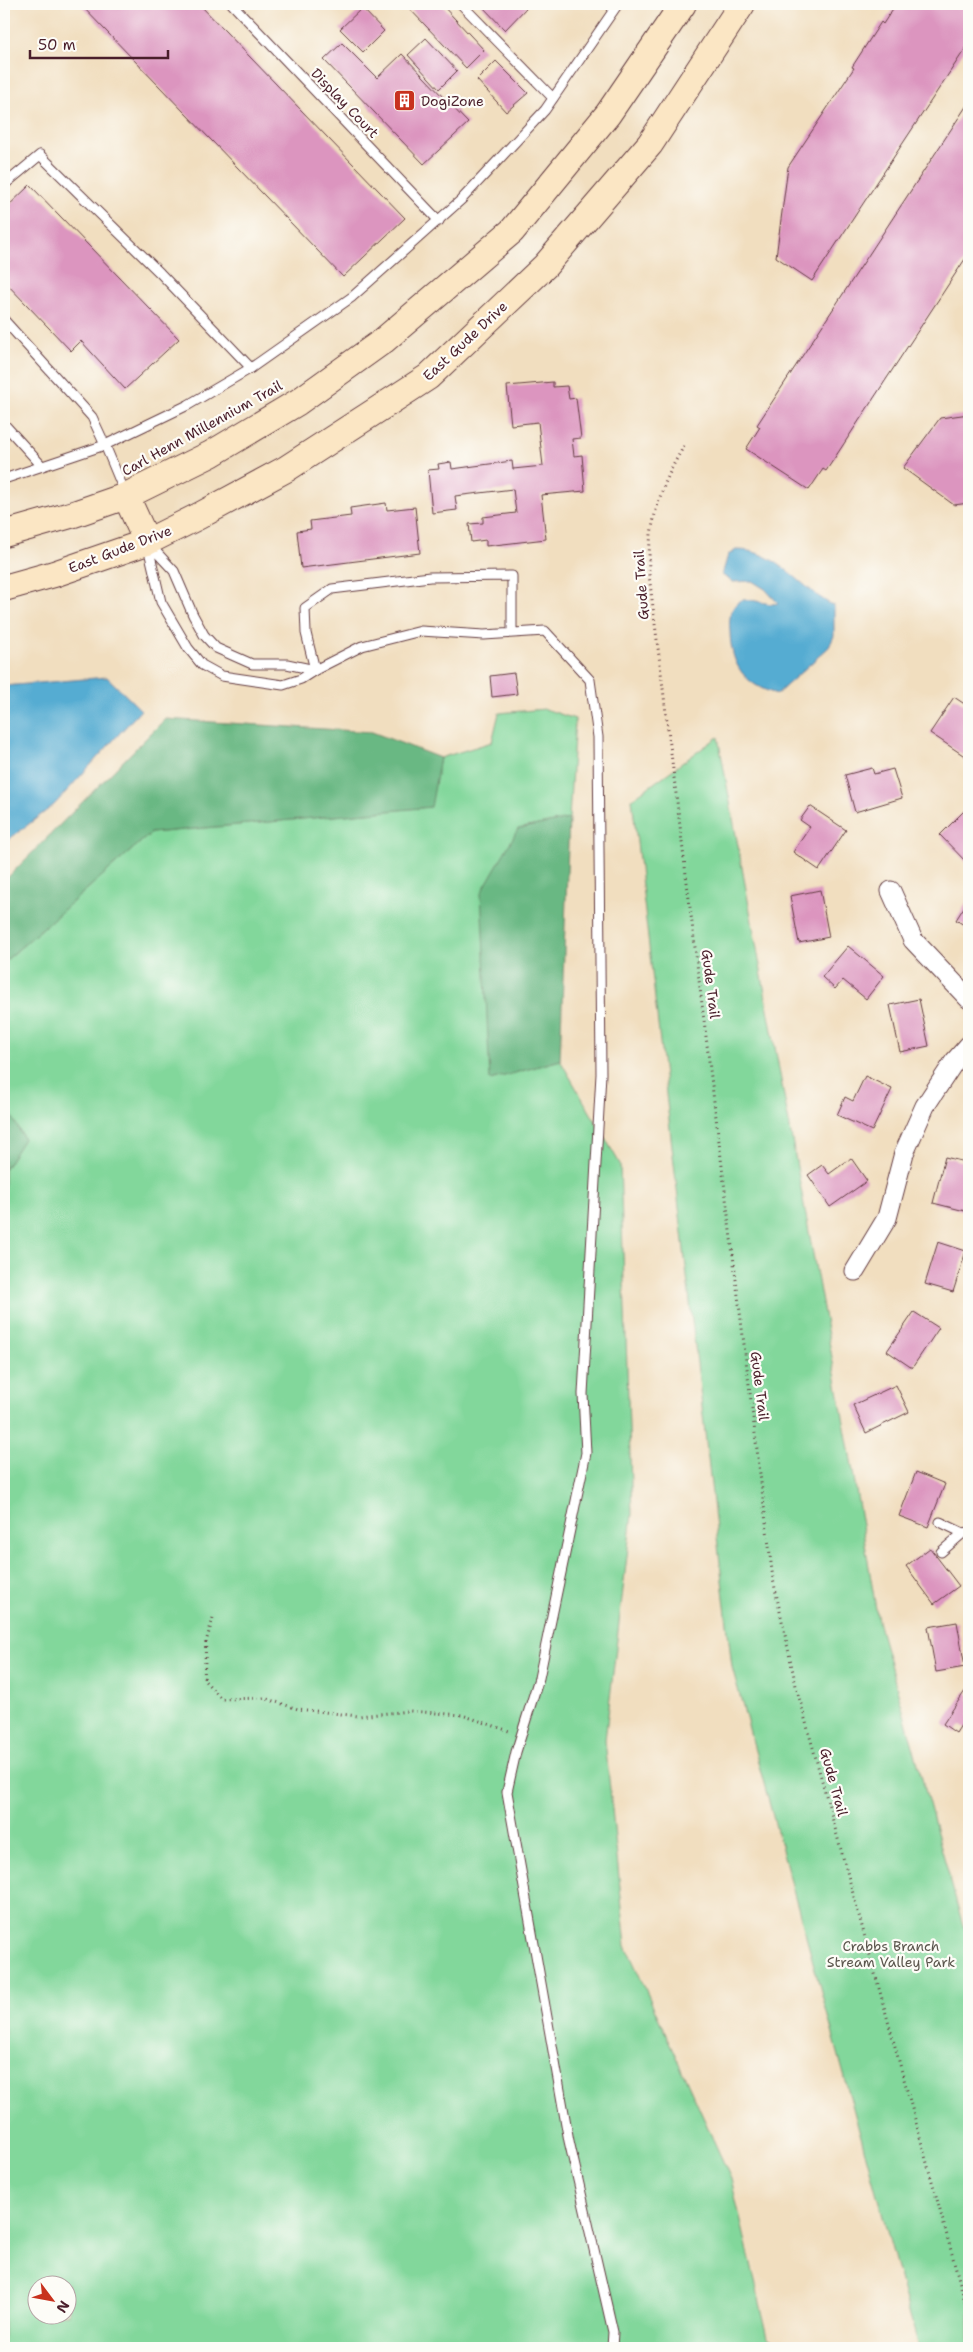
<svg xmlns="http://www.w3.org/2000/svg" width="973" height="2352" font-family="'Shantell Sans',sans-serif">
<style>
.green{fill:#82d79b;stroke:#667b63;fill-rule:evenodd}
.forest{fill:#69b883;stroke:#5a6c57}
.water{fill:#55acd2;stroke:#50667e}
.building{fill:#dc95bf}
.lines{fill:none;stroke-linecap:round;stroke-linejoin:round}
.service-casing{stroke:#633c41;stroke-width:11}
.minor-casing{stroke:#633c41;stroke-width:21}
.secondary-casing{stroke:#633c41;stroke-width:28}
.path{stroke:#633c41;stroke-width:3;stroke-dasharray:1 4;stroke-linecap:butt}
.service{stroke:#fff;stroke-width:9}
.minor{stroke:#fff;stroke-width:19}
.secondary{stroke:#fbe6c4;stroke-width:26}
.labels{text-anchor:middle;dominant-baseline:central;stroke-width:4.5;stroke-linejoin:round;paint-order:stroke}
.poi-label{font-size:14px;fill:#4a1f2b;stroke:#fdfcf7;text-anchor:start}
.street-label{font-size:14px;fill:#4a1f2b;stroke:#fdfcf7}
.park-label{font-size:14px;fill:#5b564d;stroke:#fdfcf7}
</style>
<rect width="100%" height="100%" fill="#fdfcf7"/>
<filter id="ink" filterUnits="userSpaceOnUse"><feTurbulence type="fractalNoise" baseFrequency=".02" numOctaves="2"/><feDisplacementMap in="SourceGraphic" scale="10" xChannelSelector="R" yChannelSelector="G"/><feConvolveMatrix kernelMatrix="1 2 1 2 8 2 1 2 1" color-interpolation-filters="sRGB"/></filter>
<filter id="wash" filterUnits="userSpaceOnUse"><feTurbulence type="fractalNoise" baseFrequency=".0096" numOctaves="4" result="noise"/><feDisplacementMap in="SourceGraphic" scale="20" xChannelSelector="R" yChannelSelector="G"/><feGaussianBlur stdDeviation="1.12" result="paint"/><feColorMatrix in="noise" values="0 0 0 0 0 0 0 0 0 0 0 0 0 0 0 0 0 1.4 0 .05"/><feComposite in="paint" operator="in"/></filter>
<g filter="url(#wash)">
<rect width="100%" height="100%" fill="#f1debf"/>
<!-- green -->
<g class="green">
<path d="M545 709 575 719 569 819 518 829 490 1080 560 1060 620 1164 632 1514 605 1740 626 1946 731 2179 768 2337 787 2348H4V1170L23 1139 4 1101V962L151 833 430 807 440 758 492 742 499 713ZM38 2284H68V2314H38Z"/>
<polygon points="718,737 852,1466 878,1621 969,1947 969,2348 919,2348 732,1667 632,799"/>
</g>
<!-- forest -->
<g class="forest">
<polygon points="165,719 372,732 440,758 431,807 151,833 4,962 4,881"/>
<polygon points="569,819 560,1060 490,1080 481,893 518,829"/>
<polygon points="4,1101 24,1139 4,1170"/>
</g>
<!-- water -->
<g class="water">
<path d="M736 550C777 549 801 589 834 606V636L829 647 777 694C744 685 731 665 730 632 729 622 729 611 737 603 747 594 766 607 778 603L765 589 752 581 733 582 722 575 728 555Z"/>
<polygon points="107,677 141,710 54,805 4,843 4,686"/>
</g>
<g id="blocks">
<!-- building -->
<g class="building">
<polygon points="80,4 199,4 405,218 343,277"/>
<polygon points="405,4 441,4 484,50 466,68"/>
<polygon points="480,4 526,4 528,6 505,30"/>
<polygon points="896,4 969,4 969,43 812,281 776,257 788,167 854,68 852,67 881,22 883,24"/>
<polygon points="362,8 384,31 363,52 340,29"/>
<polygon points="426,38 457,71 439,89 408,55"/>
<polygon points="342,43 377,78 402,54 468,123 424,164 324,60"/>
<polygon points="496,61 528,93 506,112 477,80"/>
<polygon points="969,102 969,253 826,471 823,469 809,490 746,449 760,427 757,425"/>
<polygon points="30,185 179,339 125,389 81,341 71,351 4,281 4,210"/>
<polygon points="553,382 553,387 567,386 569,399 576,398 581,438 572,439 574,456 582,455 585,491 541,495 546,539 486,546 486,540 471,542 469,524 483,523 483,517 516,513 513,489 455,496 457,510 432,513 428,470 439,469 438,464 451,462 452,469 512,461 513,469 543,466 538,422 511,425 507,386"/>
<polygon points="969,414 969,503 954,505 903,468 940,418"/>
<polygon points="386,503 387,510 415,507 420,553 301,568 297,531 311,529 310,521 351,516 350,508"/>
<polygon points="514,673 517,694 492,697 490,676"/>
<polygon points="954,697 969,707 969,759 930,733"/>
<polygon points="872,768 874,774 893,769 902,798 855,812 845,775"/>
<polygon points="810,806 846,830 819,870 793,852 810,827 800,820"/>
<polygon points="969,806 969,865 940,835"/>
<polygon points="820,890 829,937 799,943 790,896"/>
<polygon points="969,899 969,928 956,920"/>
<polygon points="848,946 884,976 866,999 843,980 835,989 822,977"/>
<polygon points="919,999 929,1046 900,1052 890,1005"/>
<polygon points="865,1076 892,1089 872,1131 837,1115 845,1097 853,1101"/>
<polygon points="945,1157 969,1163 969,1212 933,1203"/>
<polygon points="851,1158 867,1181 830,1207 808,1175 822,1165 829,1174"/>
<polygon points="938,1242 966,1251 953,1292 925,1284"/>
<polygon points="914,1312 939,1328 912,1368 887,1351"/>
<polygon points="896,1385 909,1412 866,1433 853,1405"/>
<polygon points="916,1472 945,1484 928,1527 899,1516"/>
<polygon points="930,1548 959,1586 934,1604 906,1566"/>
<polygon points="957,1622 965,1667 936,1672 928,1627"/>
<polygon points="965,1691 969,1694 969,1730 961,1725 956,1733 943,1724"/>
</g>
</g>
</g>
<g filter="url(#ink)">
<use href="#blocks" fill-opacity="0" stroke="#633c41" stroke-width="1"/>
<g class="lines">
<defs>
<g id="service">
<polyline points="232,4 439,221"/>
<polyline points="461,4 553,98"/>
<polyline points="4,185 40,155 160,273 251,368"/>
<polyline points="4,320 92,417 105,445 4,479"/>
<polyline points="4,424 42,466"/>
<polyline points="125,493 105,445 188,405 251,368 352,297 461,200 545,110 618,4"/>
<polygon points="147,542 174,571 193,615 204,635 216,648 252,664 287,664 315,670 301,679 283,685 222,676 202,665 188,648 161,602"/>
<polyline points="512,633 512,576 430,577 332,589 305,608 306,633 315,670 362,646 421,631 484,635 545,631 590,680 598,737 601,1074 583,1394 586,1453 539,1678 516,1752 507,1792 569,2141 613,2332 612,2348"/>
<polyline points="940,1522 963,1533"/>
<polyline points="941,1552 963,1533 969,1532"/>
</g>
<g id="minor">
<polyline points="891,891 913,940 969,999"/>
<polyline points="855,1271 887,1218 904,1153 925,1106 954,1062 969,1045"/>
</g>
<g id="secondary">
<polyline points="126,496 147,542"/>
<polyline points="4,534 74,514 126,496 211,454 298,402 383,341 512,231 608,114 683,4"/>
<polyline points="4,588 54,574 147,542 199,516 286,469 428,377 545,266 650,144 742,4"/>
</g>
</defs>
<!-- service casing -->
<use href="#service" class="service-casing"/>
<!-- minor casing -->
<use href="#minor" class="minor-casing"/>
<!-- secondary casing -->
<use href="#secondary" class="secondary-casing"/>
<!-- path -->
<g class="path">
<path d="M684 446C660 486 647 527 649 575L773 1579 796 1686 969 2316"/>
<polyline points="213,1618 206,1642 204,1680 222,1699 264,1698 298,1709 358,1716 410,1711 462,1715 509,1731"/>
</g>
<!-- service -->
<use href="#service" class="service"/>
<!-- minor -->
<use href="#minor" class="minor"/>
<!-- secondary -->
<use href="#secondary" class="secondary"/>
</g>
</g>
<!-- icons -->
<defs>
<symbol id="building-square" viewBox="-11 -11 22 22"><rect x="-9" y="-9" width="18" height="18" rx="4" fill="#c8321e" stroke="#fdfcf7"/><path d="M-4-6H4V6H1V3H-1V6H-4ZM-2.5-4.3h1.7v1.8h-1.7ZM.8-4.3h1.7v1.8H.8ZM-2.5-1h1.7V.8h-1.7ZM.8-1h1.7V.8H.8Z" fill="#fff"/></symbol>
</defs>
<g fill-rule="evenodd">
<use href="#building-square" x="392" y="88" width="25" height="25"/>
</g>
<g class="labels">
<!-- poi labels -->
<g class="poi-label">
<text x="421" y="101">DogiZone</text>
</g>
<!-- street labels -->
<g class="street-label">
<text transform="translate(345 103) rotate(46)">Display Court</text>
<text transform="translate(465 341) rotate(-43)">East Gude Drive</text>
<text transform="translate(202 428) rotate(-29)">Carl Henn Millennium Trail</text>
<text transform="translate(120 549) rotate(-21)">East Gude Drive</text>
<text transform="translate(641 585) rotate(-94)">Gude Trail</text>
<text transform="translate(711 984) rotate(83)">Gude Trail</text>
<text transform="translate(760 1386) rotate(83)">Gude Trail</text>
<text transform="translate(834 1782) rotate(75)">Gude Trail</text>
</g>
<!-- park labels -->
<g class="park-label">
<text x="891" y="1946">Crabbs Branch<tspan x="891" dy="16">Stream Valley Park</tspan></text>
</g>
</g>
<!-- margin -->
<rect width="973" height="2352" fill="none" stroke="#fdfcf7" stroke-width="20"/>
<!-- north arrow -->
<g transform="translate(52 2300) rotate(122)"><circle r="24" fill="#fdfcf7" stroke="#b5a4a5"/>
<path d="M0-4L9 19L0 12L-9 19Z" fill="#c8321e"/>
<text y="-8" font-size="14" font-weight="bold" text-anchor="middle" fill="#4a1f2b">N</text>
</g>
<!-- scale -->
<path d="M30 50v8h138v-8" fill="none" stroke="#4a1f2b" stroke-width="2.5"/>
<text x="38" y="50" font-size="15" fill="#4a1f2b" stroke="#fdfcf7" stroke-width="4" paint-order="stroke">50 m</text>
</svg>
